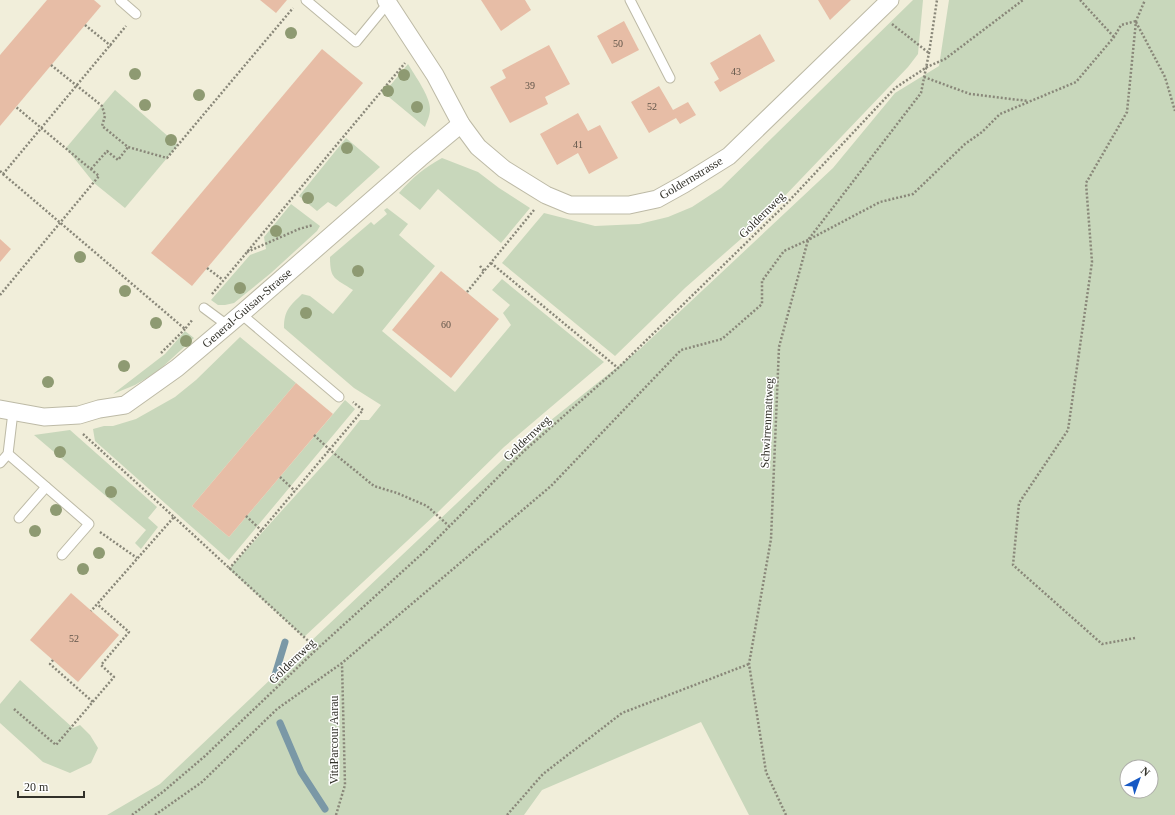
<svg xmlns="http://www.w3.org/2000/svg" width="1175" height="815" font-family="'Times New Roman',serif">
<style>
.green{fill:#c8d7bb;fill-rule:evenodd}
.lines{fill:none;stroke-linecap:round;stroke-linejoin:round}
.stream{stroke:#7a98a6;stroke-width:7}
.building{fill:#e7bda6}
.lane-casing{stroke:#bdbaa6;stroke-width:11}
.street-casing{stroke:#bdbaa6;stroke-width:19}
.path{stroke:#898779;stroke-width:2.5;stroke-dasharray:2 2;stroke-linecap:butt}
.lane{stroke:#fff;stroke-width:9}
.street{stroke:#fff;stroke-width:17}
.tree{fill:#8e9a72}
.labels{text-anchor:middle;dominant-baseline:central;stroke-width:3;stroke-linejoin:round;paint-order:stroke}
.number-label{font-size:10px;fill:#5f5448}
.street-label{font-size:12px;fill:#323129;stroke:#fff}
</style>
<rect width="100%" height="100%" fill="#f1eeda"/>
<!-- green -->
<g class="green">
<polygon points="913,0 923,0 918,54 908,67 758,224 685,288 615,356 502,263 544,213 595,226 639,224 668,217 692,207 721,188"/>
<path d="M949 0H1175V815H749L701 722 542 790 524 815H107L160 784 511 452 640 349 833 168 895 93 939 66ZM1127 767H1151V791H1127Z"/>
<path d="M408 64C415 76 430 96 430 109 430 116 427 121 425 127L384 93Z"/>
<polygon points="115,90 178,145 125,208 94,183 66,148"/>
<polygon points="346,138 380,167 336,207 328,202 317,211 299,196"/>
<path d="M442 158 478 172 499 188 530 208 501 243 438 189 420 210 399 193C413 177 424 168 442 158Z"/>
<polygon points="291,204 320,226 317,231 271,273 234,303 225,305 218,305 211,300 250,255 266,249 264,237"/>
<path d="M387 208 408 224 399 235 435 266 382 331 455 392 511 325 503 313 510 305 492 290 502 279 604 362 504 447 436 514 304 637 229 569 334 453 360 420H369L381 405 354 388 284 328C284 310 290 306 302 294L310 296 333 314 353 290C335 278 330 280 330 257L371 222 374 225 387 214 384 210Z"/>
<polygon points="185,331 194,338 157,372 135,385 113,394 165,354"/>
<polygon points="240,337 296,383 192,506 229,537 345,400 355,409 229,560 95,441 93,429 104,426 113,426 136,419 175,397 196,380"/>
<polygon points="70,430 157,507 148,518 158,527 141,549 135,543 146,530 34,435"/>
<polygon points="20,680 73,728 80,725 90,735 98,748 91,763 70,773 43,762 0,723 0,704"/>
</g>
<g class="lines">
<!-- stream -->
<g class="stream">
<polyline points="275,675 285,642"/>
<polyline points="280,723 301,772 325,809"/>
</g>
</g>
<!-- building -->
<g class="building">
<polygon points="47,0 94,0 101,6 0,126 0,55"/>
<polygon points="260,0 287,0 276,13"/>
<polygon points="481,0 525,0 531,10 501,31"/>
<polygon points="818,0 851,0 830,20"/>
<polygon points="624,21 639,50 612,64 597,36"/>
<polygon points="760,34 775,61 720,92 714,82 719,79 710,63"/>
<polygon points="549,45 570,84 545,97 548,104 510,123 490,87 506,78 502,70"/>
<polygon points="322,49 363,83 192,286 151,253"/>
<polygon points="659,86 673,110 688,102 696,115 680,124 676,118 649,133 631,102"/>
<polygon points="578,113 588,131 600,125 618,158 589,174 578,153 557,165 540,134"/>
<polygon points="0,239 11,249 0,262"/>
<polygon points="441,271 499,319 451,378 392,330"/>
<polygon points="296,383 333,414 229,537 192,506"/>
<polygon points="71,593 119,635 78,682 30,640"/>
</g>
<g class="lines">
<defs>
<g id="lane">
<polyline points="120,0 136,14"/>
<polyline points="306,0 356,42 388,3"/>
<polyline points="630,0 670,78"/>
<polyline points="204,308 227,325"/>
<polyline points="241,314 339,397"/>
<polyline points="8,454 89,524 62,555"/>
<polyline points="0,463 8,454 13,412"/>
<polyline points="19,518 46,487"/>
</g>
<g id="street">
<polyline points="386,0 435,75 461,124 478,147 504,169 546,195 570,205 629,205 657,199 684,184 729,156 890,0"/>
<polyline points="0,409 44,417 79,415 99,409 125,405 177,368 241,314 420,158 461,124"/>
</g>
</defs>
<!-- lane casing -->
<use href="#lane" class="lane-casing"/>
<!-- street casing -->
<use href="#street" class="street-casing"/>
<!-- path -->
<g class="path">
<polyline points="1080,0 1114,37"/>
<polyline points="1136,22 1165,77 1175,111"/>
<polyline points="892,24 929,53"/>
<polyline points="85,25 111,46"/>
<polyline points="51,65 102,106 105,116 102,126 128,147 167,158 293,8"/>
<polyline points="924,77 970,94 1028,101"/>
<polyline points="91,169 107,151 118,160 128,147"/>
<polyline points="0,171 3,174 126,26"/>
<polyline points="3,174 185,329 193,319"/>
<polyline points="247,252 299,229 313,225"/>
<polyline points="491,263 618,368"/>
<polyline points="480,266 484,271"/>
<polyline points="207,268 223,280"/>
<polyline points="467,292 534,210"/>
<polyline points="212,294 405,63"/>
<polyline points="0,295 99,176 16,107"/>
<polyline points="161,353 185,329"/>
<polyline points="83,434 174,517 91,611"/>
<polyline points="314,435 330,450 374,486 397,493 427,506 449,526"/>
<polyline points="280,477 295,491"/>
<polyline points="246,516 262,531"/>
<polyline points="174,517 317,649"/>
<polyline points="100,532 137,558"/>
<polyline points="229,569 363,410 353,402"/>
<polyline points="1135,638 1102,644 1013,565 1019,503 1068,430 1092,262 1086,183 1127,112 1136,21 1145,0"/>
<polyline points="53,660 50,664 93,702"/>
<polyline points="14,709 56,745 114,677 101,665 129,632 97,604"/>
<polyline points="132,815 164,791 205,756 317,649 425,551 524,451 618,368 788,202 895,88 927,67 945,59 1023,0"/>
<polyline points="155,815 202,782 277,709 342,663 551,486 681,350 722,339 762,304 762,281 784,251 808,240 880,202 913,194 965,144 982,132 1000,114 1076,82 1114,37 1121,25 1136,21"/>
<polyline points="336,815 345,785 342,664"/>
<polyline points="507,815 543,774 622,713 749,664"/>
<polyline points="786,815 766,772 749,664 771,539 779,347 808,240 921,93 929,53 937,0"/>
</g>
<!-- lane -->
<use href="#lane" class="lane"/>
<!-- street -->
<use href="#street" class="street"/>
</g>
<!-- trees -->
<g class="tree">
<circle cx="291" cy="33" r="6"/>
<circle cx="135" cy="74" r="6"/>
<circle cx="404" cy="75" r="6"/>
<circle cx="388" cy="91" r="6"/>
<circle cx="199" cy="95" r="6"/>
<circle cx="145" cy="105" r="6"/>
<circle cx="417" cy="107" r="6"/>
<circle cx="171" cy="140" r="6"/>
<circle cx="347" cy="148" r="6"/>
<circle cx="308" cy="198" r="6"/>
<circle cx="276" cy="231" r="6"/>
<circle cx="80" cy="257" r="6"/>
<circle cx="358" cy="271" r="6"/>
<circle cx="240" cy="288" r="6"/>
<circle cx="125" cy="291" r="6"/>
<circle cx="306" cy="313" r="6"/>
<circle cx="156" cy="323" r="6"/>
<circle cx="186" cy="341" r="6"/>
<circle cx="124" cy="366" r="6"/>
<circle cx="48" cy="382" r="6"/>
<circle cx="60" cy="452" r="6"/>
<circle cx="111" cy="492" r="6"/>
<circle cx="56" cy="510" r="6"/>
<circle cx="35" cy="531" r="6"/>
<circle cx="99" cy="553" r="6"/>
<circle cx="83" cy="569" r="6"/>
</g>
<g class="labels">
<!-- number labels -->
<g class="number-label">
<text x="618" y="43">50</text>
<text x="736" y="71">43</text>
<text x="530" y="85">39</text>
<text x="652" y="106">52</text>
<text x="578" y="144">41</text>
<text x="446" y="324">60</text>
<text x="74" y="638">52</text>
</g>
<!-- street labels -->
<g class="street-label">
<text transform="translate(691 178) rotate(-31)">Goldernstrasse</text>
<text transform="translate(762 215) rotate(-45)">Goldernweg</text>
<text transform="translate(247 308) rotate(-41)">General-Guisan-Strasse</text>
<text transform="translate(767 423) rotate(-87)">Schwirrenmattweg</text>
<text transform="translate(527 438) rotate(-43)">Goldernweg</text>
<text transform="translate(292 661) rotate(-44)">Goldernweg</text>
<text transform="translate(334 740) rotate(-90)">VitaParcour Aarau</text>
</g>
</g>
<!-- north arrow -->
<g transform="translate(1139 779) rotate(41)"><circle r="19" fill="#ffffff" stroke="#adada9"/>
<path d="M0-3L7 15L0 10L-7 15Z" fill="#1759c4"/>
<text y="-6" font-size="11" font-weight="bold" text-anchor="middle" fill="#323129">N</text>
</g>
<!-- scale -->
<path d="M18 791v6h66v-6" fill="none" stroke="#323129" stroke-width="2"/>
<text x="24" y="791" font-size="12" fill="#323129" stroke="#ffffff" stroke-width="3" paint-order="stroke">20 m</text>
</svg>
